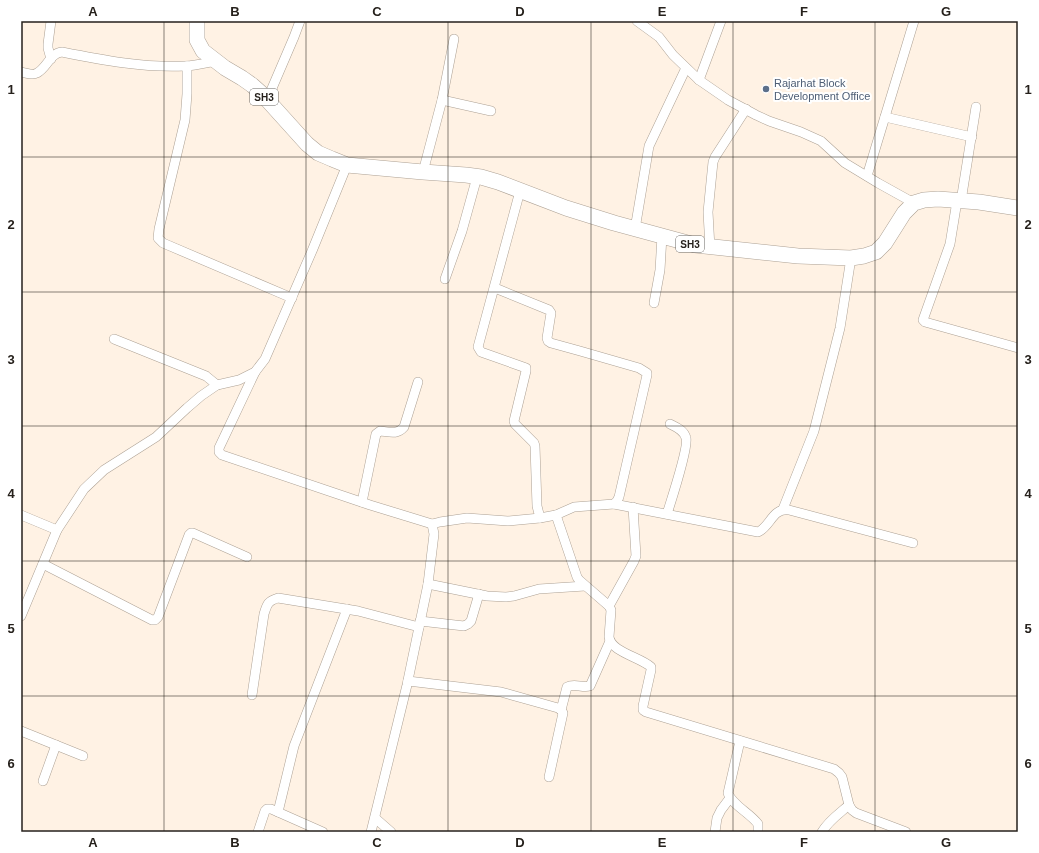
<svg xmlns="http://www.w3.org/2000/svg" width="1039" height="853" font-family="Arial,sans-serif">
<style>
.lines{fill:none;stroke-linecap:round;stroke-linejoin:round}
.minor-casing{stroke:#ada194;stroke-width:10}
.primary-casing{stroke:#ada194;stroke-width:16}
.minor{stroke:#fff;stroke-width:9}
.primary{stroke:#fff;stroke-width:15}
.grid{fill:none;stroke:#26211c;stroke-width:1;stroke-opacity:0.55}
.service-dot{fill:#5c6f8a;stroke:#fff;stroke-width:1.5}
.labels{text-anchor:middle;dominant-baseline:central;stroke-width:4;stroke-linejoin:round;paint-order:stroke}
.shield{fill:#fff;stroke:#676460;stroke-width:1}
.shield-label{font-size:10px;font-weight:bold;fill:#26211c}
.service-label{font-size:11px;fill:#4e5e75;stroke:#fff;text-anchor:start}
.neatline{fill:none;stroke:#26211c;stroke-width:1.5}
.grid-label{font-size:13px;text-anchor:middle;font-weight:bold;fill:#26211c}
</style>
<rect width="100%" height="100%" fill="#fff2e4"/>
<g class="lines">
<defs>
<g id="minor">
<polyline points="637,21 659,37 673,55 699,80 728,100 756,115 769,121 801,132 821,141 845,163 878,183 914,203"/>
<polyline points="51,59 48,48 48,44 51,21"/>
<polyline points="187,66 187,94 185,120 159,229 158,238 163,243 292,298"/>
<path d="M21 72C26 73 32 76 37 73 47 68 50 53 62 52 102 60 143 68 185 66 195 66 206 63 216 61"/>
<polyline points="699,80 721,21"/>
<polyline points="267,100 294,37 300,21"/>
<polyline points="442,100 491,111"/>
<polyline points="885,117 972,137"/>
<polyline points="423,172 442,100 454,39"/>
<polyline points="867,176 914,21"/>
<polyline points="520,191 478,347 481,352 526,368 526,371 514,421 515,424 534,443 535,446 537,506 540,518"/>
<polyline points="957,201 950,244 923,320 925,322 1018,348"/>
<polyline points="961,201 976,107"/>
<polyline points="635,229 649,146 686,68"/>
<polyline points="710,248 708,212 713,162 715,157 746,109"/>
<polyline points="445,279 462,231 477,177"/>
<polyline points="654,303 660,270 662,236"/>
<polyline points="114,339 206,376 217,385"/>
<polyline points="255,372 219,448 219,452 222,455 370,505 432,524 434,534 428,584 407,685 371,832"/>
<path d="M362 502 376 434 380 431C390 432 397 435 404 427L418 382"/>
<path d="M614 504 758 532C771 526 772 508 789 510L913 543"/>
<polyline points="783,509 814,431 840,328 851,258"/>
<path d="M667 514C671 501 689 447 686 438 684 430 676 427 670 424"/>
<polyline points="21,515 57,530"/>
<path d="M556 515 577 577 579 580 609 606 611 610 609 637C611 652 640 657 651 667V670L643 706V710L646 712 834 769 839 773 842 777 849 805 852 810 856 813 906 832"/>
<polyline points="432,524 440,522 467,518 508,521 540,518 556,515 574,507 614,504 617,501 619,497 647,375 647,373 639,368 580,351 551,343 548,341 547,338 551,313 549,310 495,288"/>
<polyline points="43,564 152,620 155,620 158,617 189,535 191,533 193,533 247,557"/>
<polyline points="428,584 487,596 506,597 514,596 539,589 585,586"/>
<polyline points="609,606 634,561 636,556 633,507"/>
<polyline points="21,616 57,530 84,489 104,470 156,437 187,408 201,396 217,385 239,380 255,372 265,359 312,251 347,165"/>
<polyline points="420,621 464,626 468,624 471,621 479,594"/>
<polyline points="408,681 501,692 558,708 561,710 563,713 549,777"/>
<path d="M252 695 264 614C267 604 268 601 278 598L358 611 419 627"/>
<path d="M561 710 567 687C574 683 582 688 590 686L610 641"/>
<polyline points="21,731 83,756"/>
<path d="M740 741 728 793C732 805 750 813 758 824V832"/>
<polyline points="43,781 56,745"/>
<polyline points="278,812 294,746 347,609"/>
<polyline points="375,818 391,832"/>
<polyline points="258,832 265,811 267,809 271,809 323,832"/>
<polyline points="715,832 717,818 721,810 730,798"/>
<path d="M822 832C828 821 840 813 849 805"/>
</g>
<polyline id="primary" points="197,21 197,40 203,51 225,68 242,78 252,85 261,93 307,144 318,153 332,159 347,165 423,172 466,175 481,177 498,182 566,208 614,223 695,245 798,256 851,258 864,256 876,252 885,243 904,213 914,203 924,200 938,199 979,202 1018,208"/>
</defs>
<!-- minor casing -->
<use href="#minor" class="minor-casing"/>
<!-- primary casing -->
<use href="#primary" class="primary-casing"/>
<!-- minor -->
<use href="#minor" class="minor"/>
<!-- primary -->
<use href="#primary" class="primary"/>
</g>
<!-- grid -->
<path class="grid" d="M164 21V832M306 21V832M448 21V832M591 21V832M733 21V832M875 21V832M21 157H1018M21 292H1018M21 426H1018M21 561H1018M21 696H1018"/>
<!-- markers -->
<circle class="service-dot" cx="766" cy="89" r="4"/>
<g class="labels">
<!-- shield labels -->
<g class="shield">
<rect x="250" y="89" width="28" height="16" rx="3"/>
<rect x="676" y="236" width="28" height="16" rx="3"/>
</g>
<g class="shield-label">
<text x="264" y="97">SH3</text>
<text x="690" y="244">SH3</text>
</g>
<!-- service labels -->
<g class="service-label">
<text x="774" y="83">Rajarhat Block<tspan x="774" dy="13">Development Office</tspan></text>
</g>
</g>
<!-- border -->
<rect width="1039" height="853" fill="none" stroke="#ffffff" stroke-width="44"/>
<rect x="22" y="22" width="995" height="809" class="neatline"/>
<g class="grid-label">
<text x="93" y="16">A</text>
<text x="235" y="16">B</text>
<text x="377" y="16">C</text>
<text x="520" y="16">D</text>
<text x="662" y="16">E</text>
<text x="804" y="16">F</text>
<text x="946" y="16">G</text>
<text x="11" y="94">1</text>
<text x="1028" y="94">1</text>
<text x="11" y="229">2</text>
<text x="1028" y="229">2</text>
<text x="11" y="364">3</text>
<text x="1028" y="364">3</text>
<text x="11" y="498">4</text>
<text x="1028" y="498">4</text>
<text x="11" y="633">5</text>
<text x="1028" y="633">5</text>
<text x="11" y="768">6</text>
<text x="1028" y="768">6</text>
<text x="93" y="847">A</text>
<text x="235" y="847">B</text>
<text x="377" y="847">C</text>
<text x="520" y="847">D</text>
<text x="662" y="847">E</text>
<text x="804" y="847">F</text>
<text x="946" y="847">G</text>
</g>
</svg>
